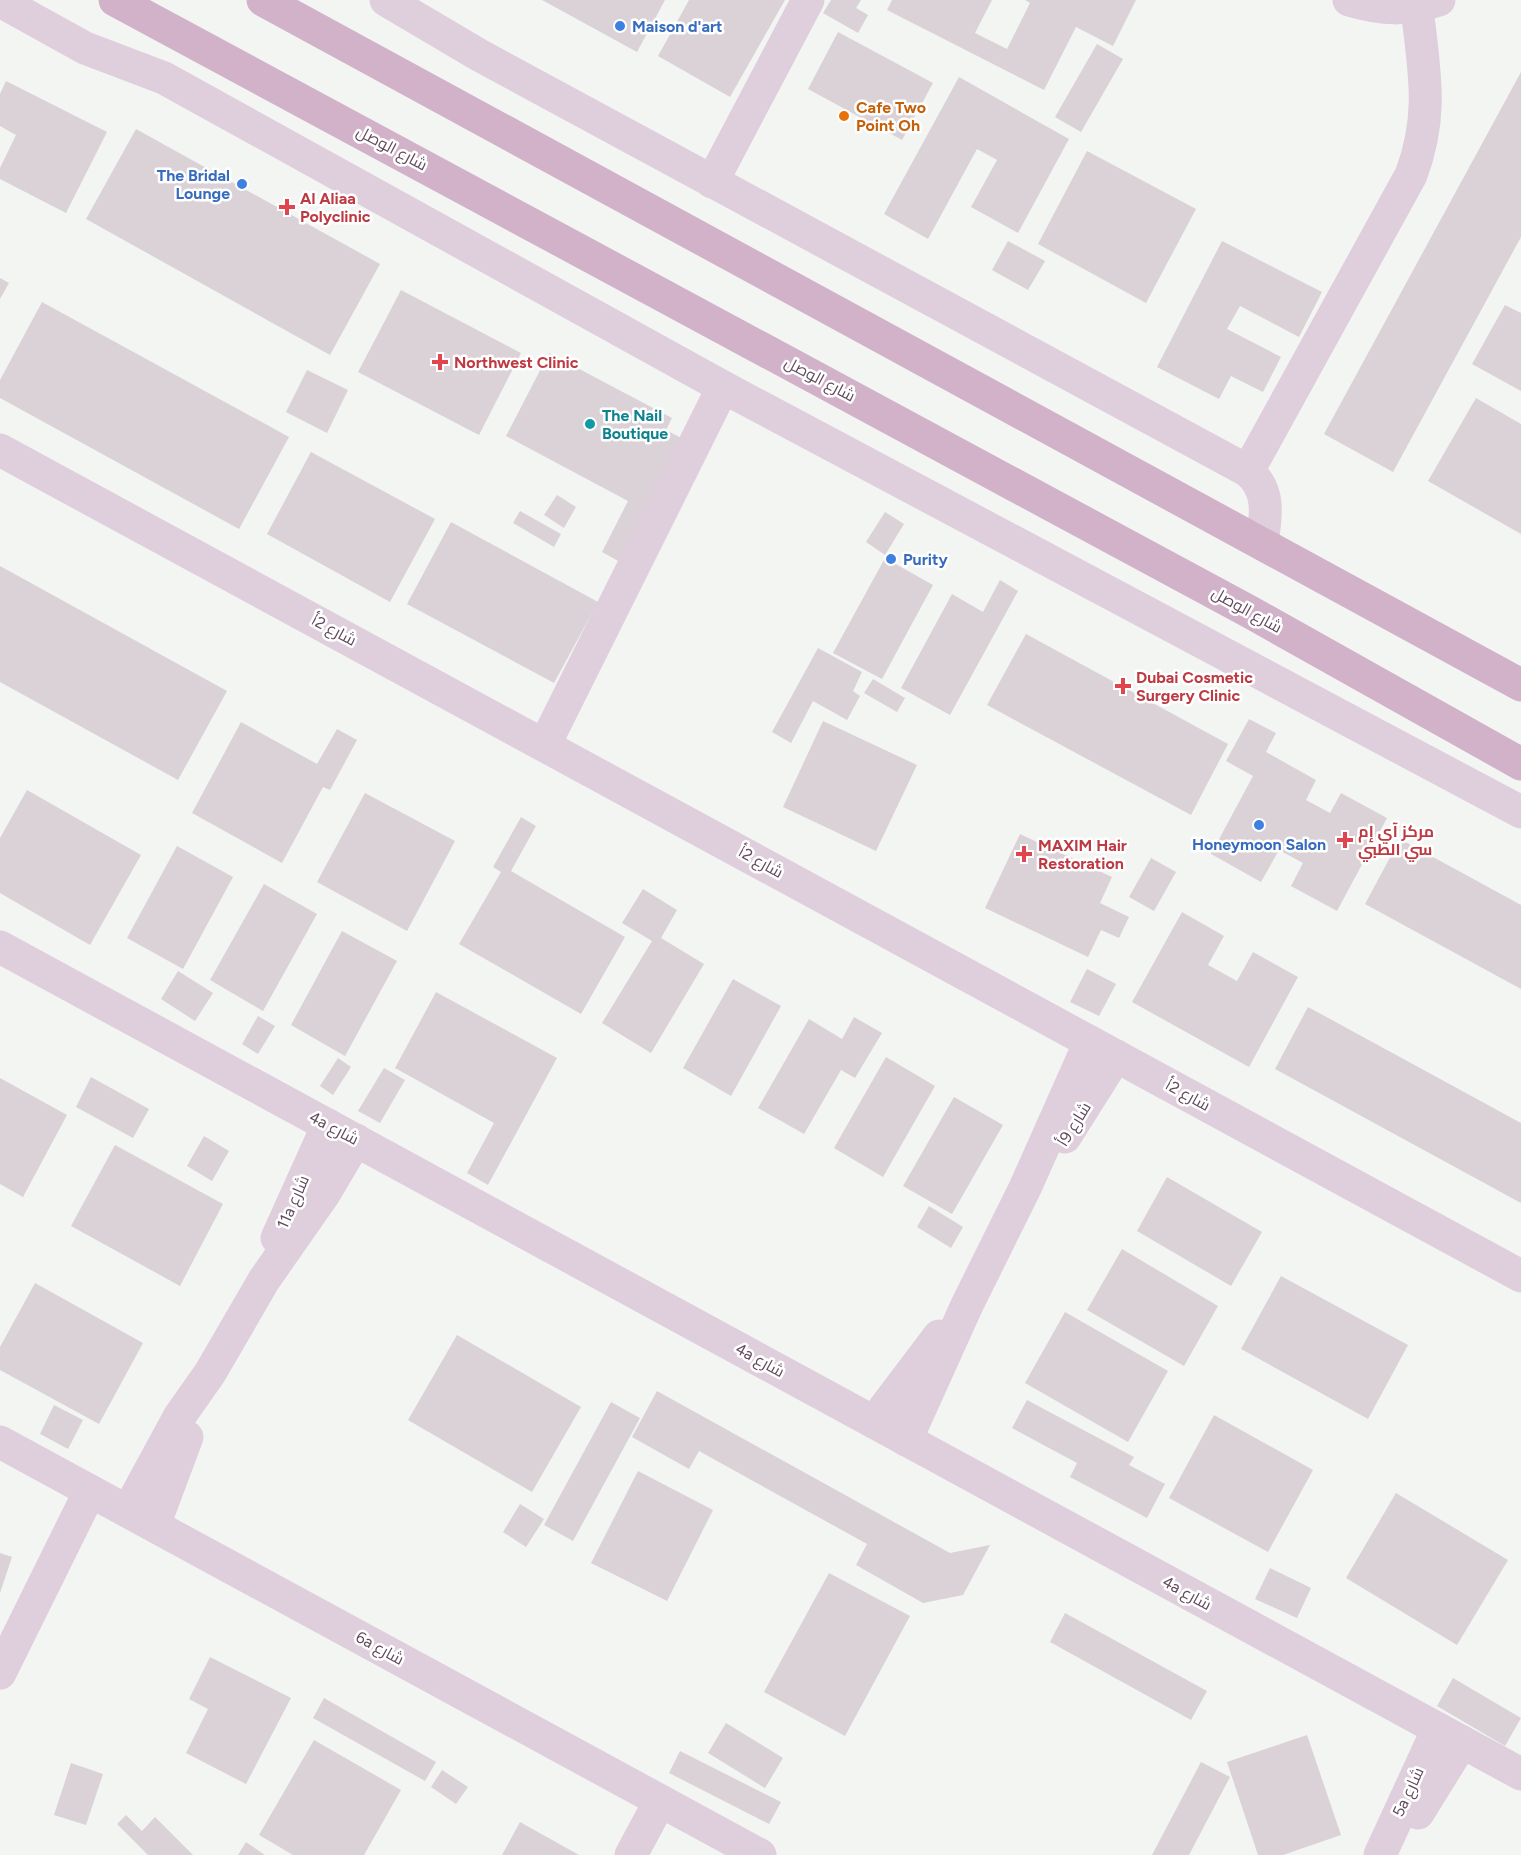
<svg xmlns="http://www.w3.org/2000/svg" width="1521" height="1855" font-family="Figtree,Cairo,sans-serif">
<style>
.building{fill:#dad2d7}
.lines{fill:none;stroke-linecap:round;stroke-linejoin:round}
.minor{stroke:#dfcfdc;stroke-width:33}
.major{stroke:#d1b2c9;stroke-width:33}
.shop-dot{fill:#3f7fe0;stroke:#fff;stroke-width:2}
.food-dot{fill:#e8710a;stroke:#fff;stroke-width:2}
.health-dot{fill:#e0444e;stroke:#fff;stroke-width:2}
.culture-dot{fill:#0f9aa8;stroke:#fff;stroke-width:2}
.labels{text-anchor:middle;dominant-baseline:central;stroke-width:5;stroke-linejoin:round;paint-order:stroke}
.shop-label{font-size:16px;font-weight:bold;fill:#366cbe;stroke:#fff;text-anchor:start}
.food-label{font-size:16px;font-weight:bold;fill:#c56008;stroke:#fff;text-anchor:start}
.street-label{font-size:16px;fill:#614a5b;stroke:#fff}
.health-label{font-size:16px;font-weight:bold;fill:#be3a42;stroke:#fff;text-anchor:start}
.culture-label{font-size:16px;font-weight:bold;fill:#0d838f;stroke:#fff;text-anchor:start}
</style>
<rect width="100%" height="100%" fill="#f3f5f3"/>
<!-- building -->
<g class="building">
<polygon points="542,0 665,0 637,52"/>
<polygon points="689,0 785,0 730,97 658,56"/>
<polygon points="831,0 861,0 856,8 868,15 858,33 823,13"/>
<polygon points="892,0 992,0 975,33 1007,49 1030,3 1025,0 1136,0 1113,46 1076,27 1044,90 887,10"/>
<polygon points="838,32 933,83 902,140 808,89"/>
<polygon points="1097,44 1123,59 1081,132 1055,117"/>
<polygon points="1521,72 1521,237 1393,472 1324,434"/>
<polygon points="959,77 1069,139 1018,233 971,207 997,160 977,149 928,239 884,214"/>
<polygon points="6,81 107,132 66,213 0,179 0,168 16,135 0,126 0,94"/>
<polygon points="136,129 380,264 330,355 86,219"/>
<polygon points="1087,151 1196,209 1146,303 1038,244"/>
<polygon points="1008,241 1045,261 1028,290 992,270"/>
<polygon points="1222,241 1322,292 1299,337 1240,306 1227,329 1281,357 1263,392 1231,376 1219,399 1157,367"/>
<polygon points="0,278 9,283 0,299"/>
<polygon points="401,290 521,353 479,435 358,372"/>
<polygon points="42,302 289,437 239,529 0,398 0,380"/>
<polygon points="1505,305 1521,313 1521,391 1472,364"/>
<polygon points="549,353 672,418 666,430 691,443 627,566 602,552 628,501 506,436"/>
<polygon points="307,370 348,390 327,433 286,412"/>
<polygon points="1476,398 1521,424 1521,534 1428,481"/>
<polygon points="311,452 435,519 390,602 267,534"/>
<polygon points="557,495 576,507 564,528 544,515"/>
<polygon points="520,511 561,534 554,547 513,523"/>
<polygon points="885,512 904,524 885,555 866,542"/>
<polygon points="451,522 598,602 554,683 407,604"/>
<polygon points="885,558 933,585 882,679 833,653"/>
<polygon points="0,566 227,691 178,780 0,682"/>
<polygon points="1000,580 1018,591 950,715 901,688 952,594 983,612"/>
<polygon points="1026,634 1228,744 1191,815 987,705"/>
<polygon points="818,648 862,672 853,691 860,696 847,720 813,701 791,743 772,732"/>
<polygon points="873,679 905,698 897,712 864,693"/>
<polygon points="1249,719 1276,733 1266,752 1316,780 1306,800 1330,813 1341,793 1387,818 1337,911 1291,886 1303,863 1279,850 1261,882 1211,854 1253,776 1226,761"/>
<polygon points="823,721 917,765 876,851 783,807"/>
<polygon points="241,722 317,764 337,729 357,740 330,790 323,787 282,863 192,813"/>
<polygon points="27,790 141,855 90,945 0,893 0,838"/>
<polygon points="365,793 455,841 407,931 317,882"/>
<polygon points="521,817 536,826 511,871 625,937 581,1014 459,944 501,872 493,867"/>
<polygon points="1020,834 1112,877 1100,903 1129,917 1119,938 1101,930 1088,957 985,908"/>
<polygon points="1400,839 1521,905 1521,989 1365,904"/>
<polygon points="177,846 233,877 183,969 127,938"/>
<polygon points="1151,858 1176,872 1154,911 1129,897"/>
<polygon points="264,884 317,914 263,1011 210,980"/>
<polygon points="643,889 677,910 661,938 704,964 651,1053 602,1023 652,941 622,923"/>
<polygon points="1182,912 1224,936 1208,965 1237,981 1253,952 1298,977 1249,1067 1132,1002"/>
<polygon points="342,931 397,961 345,1056 291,1025"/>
<polygon points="1087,969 1116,984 1099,1016 1070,1002"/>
<polygon points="178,971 213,993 195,1021 161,999"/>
<polygon points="733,979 781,1006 731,1096 683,1068"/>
<polygon points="436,992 557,1058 488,1185 467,1173 494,1123 395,1068"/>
<polygon points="1308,1007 1521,1123 1521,1203 1275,1069"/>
<polygon points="258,1016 275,1026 258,1054 242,1044"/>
<polygon points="854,1017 882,1033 855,1078 841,1070 804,1134 758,1108 809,1019 842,1039"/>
<polygon points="886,1057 935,1086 883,1177 834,1148"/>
<polygon points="338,1058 351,1067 333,1095 320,1086"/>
<polygon points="384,1068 405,1080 380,1123 358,1111"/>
<polygon points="91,1077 149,1109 133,1138 76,1107"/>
<polygon points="0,1078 67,1115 23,1197 0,1184"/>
<polygon points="954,1097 1003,1125 952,1214 903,1186"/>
<polygon points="204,1136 229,1151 212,1181 187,1166"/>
<polygon points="115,1145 223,1204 180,1286 71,1226"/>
<polygon points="1167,1177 1262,1232 1231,1286 1137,1231"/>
<polygon points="929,1206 963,1227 951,1248 917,1227"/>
<polygon points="1122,1249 1218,1306 1184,1366 1087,1310"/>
<polygon points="1281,1276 1408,1345 1368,1419 1241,1349"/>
<polygon points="35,1283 143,1343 99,1424 0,1370 0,1347"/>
<polygon points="1065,1312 1168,1371 1128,1442 1025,1383"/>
<polygon points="457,1335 581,1407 532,1492 408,1420"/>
<polygon points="657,1391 950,1553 990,1545 963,1595 923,1603 856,1565 867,1544 699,1451 689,1469 632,1437"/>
<polygon points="1027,1400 1134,1457 1129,1465 1165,1484 1147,1518 1070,1477 1077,1463 1012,1428"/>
<polygon points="611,1402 640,1418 573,1541 544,1525"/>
<polygon points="54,1405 83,1420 68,1449 40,1434"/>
<polygon points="1214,1415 1313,1470 1268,1552 1169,1498"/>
<polygon points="638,1471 713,1510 667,1601 591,1563"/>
<polygon points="1396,1493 1508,1560 1457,1645 1346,1578"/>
<polygon points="520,1504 544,1519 526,1547 503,1532"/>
<polygon points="0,1553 12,1557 0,1593"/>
<polygon points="1270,1568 1311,1588 1297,1618 1255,1599"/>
<polygon points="829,1573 910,1616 845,1736 764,1692"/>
<polygon points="1065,1613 1207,1691 1191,1720 1050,1642"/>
<polygon points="210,1657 291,1698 246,1784 186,1753 208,1709 189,1699"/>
<polygon points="1453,1678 1521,1718 1505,1746 1437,1706"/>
<polygon points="324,1698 436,1762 425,1781 313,1718"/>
<polygon points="726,1723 783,1758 765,1788 708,1753"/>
<polygon points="1307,1735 1341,1835 1283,1855 1258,1855 1227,1762"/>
<polygon points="314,1740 401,1790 364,1855 293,1855 259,1835"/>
<polygon points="680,1751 781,1802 769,1824 669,1773"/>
<polygon points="1201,1762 1230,1777 1189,1855 1152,1855"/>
<polygon points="71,1763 103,1774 86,1825 54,1815"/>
<polygon points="442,1770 468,1787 456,1804 431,1787"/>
<polygon points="126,1815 142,1831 155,1817 193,1855 148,1855 117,1824"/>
<polygon points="520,1822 579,1855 502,1855"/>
<polygon points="246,1842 265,1855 238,1855"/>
</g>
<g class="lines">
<!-- minor -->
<g class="minor">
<path d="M386 0 479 55 1248 471C1271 491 1266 516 1262 543"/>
<path d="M1349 0C1382 10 1407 11 1439 0"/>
<polyline points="0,1 85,48 164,78 723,387 1521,812"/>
<polyline points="712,182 808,0"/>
<polyline points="0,450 1521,1276"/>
<path d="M1248 471 1411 175C1434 114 1424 71 1417 8"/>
<polyline points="545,744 723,387"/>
<polyline points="0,947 1521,1774"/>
<polyline points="1065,1137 1116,1056"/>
<polyline points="277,1238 328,1125"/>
<polyline points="874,1422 939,1336"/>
<polyline points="906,1440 967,1305 1025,1188 1090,1042"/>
<polyline points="0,1442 760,1855"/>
<polyline points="128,1511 179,1417 210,1373 264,1280 324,1194 356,1140"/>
<polyline points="154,1525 187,1437"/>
<polyline points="0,1673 90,1491"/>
<polyline points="1418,1813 1462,1742"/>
<polyline points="631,1855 660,1801"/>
<polyline points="1380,1855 1438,1729"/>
</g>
<!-- major -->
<g class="major">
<polyline points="115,0 1250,612 1521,764"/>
<polyline points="263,0 1521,685"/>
</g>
</g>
<!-- markers -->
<g class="shop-dot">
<circle cx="620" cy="26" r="6"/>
<circle cx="242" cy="184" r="6"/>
<circle cx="891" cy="559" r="6"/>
<circle cx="1259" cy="825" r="6"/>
</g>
<circle class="food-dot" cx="844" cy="116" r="6"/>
<g class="health-dot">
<path d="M284 198h6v6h6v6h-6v6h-6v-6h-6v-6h6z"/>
<path d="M437 353h6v6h6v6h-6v6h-6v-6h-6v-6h6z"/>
<path d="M1120 677h6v6h6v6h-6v6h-6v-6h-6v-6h6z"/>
<path d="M1342 831h6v6h6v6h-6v6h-6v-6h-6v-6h6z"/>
<path d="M1021 845h6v6h6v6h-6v6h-6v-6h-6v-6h6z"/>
</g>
<circle class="culture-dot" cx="590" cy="424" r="6"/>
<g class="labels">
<!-- shop labels -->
<g class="shop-label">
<text x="632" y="26">Maison d'art</text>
<text x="230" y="175" text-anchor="end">The Bridal<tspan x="230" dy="18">Lounge</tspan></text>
<text x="903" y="559">Purity</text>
<text x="1259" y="844" text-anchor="middle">Honeymoon Salon</text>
</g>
<!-- food labels -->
<g class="food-label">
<text x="856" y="107">Cafe Two<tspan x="856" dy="18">Point Oh</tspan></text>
</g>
<!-- street labels -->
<g class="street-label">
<text transform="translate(392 148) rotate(28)">شارع الوصل</text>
<text transform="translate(820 379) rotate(28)">شارع الوصل</text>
<text transform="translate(1247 610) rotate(29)">شارع الوصل</text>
<text transform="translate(334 630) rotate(28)">شارع 2أ</text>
<text transform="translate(761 862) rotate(29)">شارع 2أ</text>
<text transform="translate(1188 1095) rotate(29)">شارع 2أ</text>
<text transform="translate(1074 1124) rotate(-58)">شارع 9أ</text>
<text transform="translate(334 1128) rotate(28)">4a شارع</text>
<text transform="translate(293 1202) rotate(-66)">11a شارع</text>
<text transform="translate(760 1360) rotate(29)">4a شارع</text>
<text transform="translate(1187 1593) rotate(29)">4a شارع</text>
<text transform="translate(380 1648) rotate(29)">6a شارع</text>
<text transform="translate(1408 1792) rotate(-65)">5a شارع</text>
</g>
<!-- health labels -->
<g class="health-label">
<text x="300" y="198">Al Aliaa<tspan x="300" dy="18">Polyclinic</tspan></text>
<text x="454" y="362">Northwest Clinic</text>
<text x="1136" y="677">Dubai Cosmetic<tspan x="1136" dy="18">Surgery Clinic</tspan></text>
<text x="1358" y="831">مركز آي إم<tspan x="1358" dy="18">سي الطبي</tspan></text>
<text x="1038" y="845">MAXIM Hair<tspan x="1038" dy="18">Restoration</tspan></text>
</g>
<!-- culture labels -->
<g class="culture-label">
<text x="602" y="415">The Nail<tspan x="602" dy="18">Boutique</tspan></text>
</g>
</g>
</svg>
